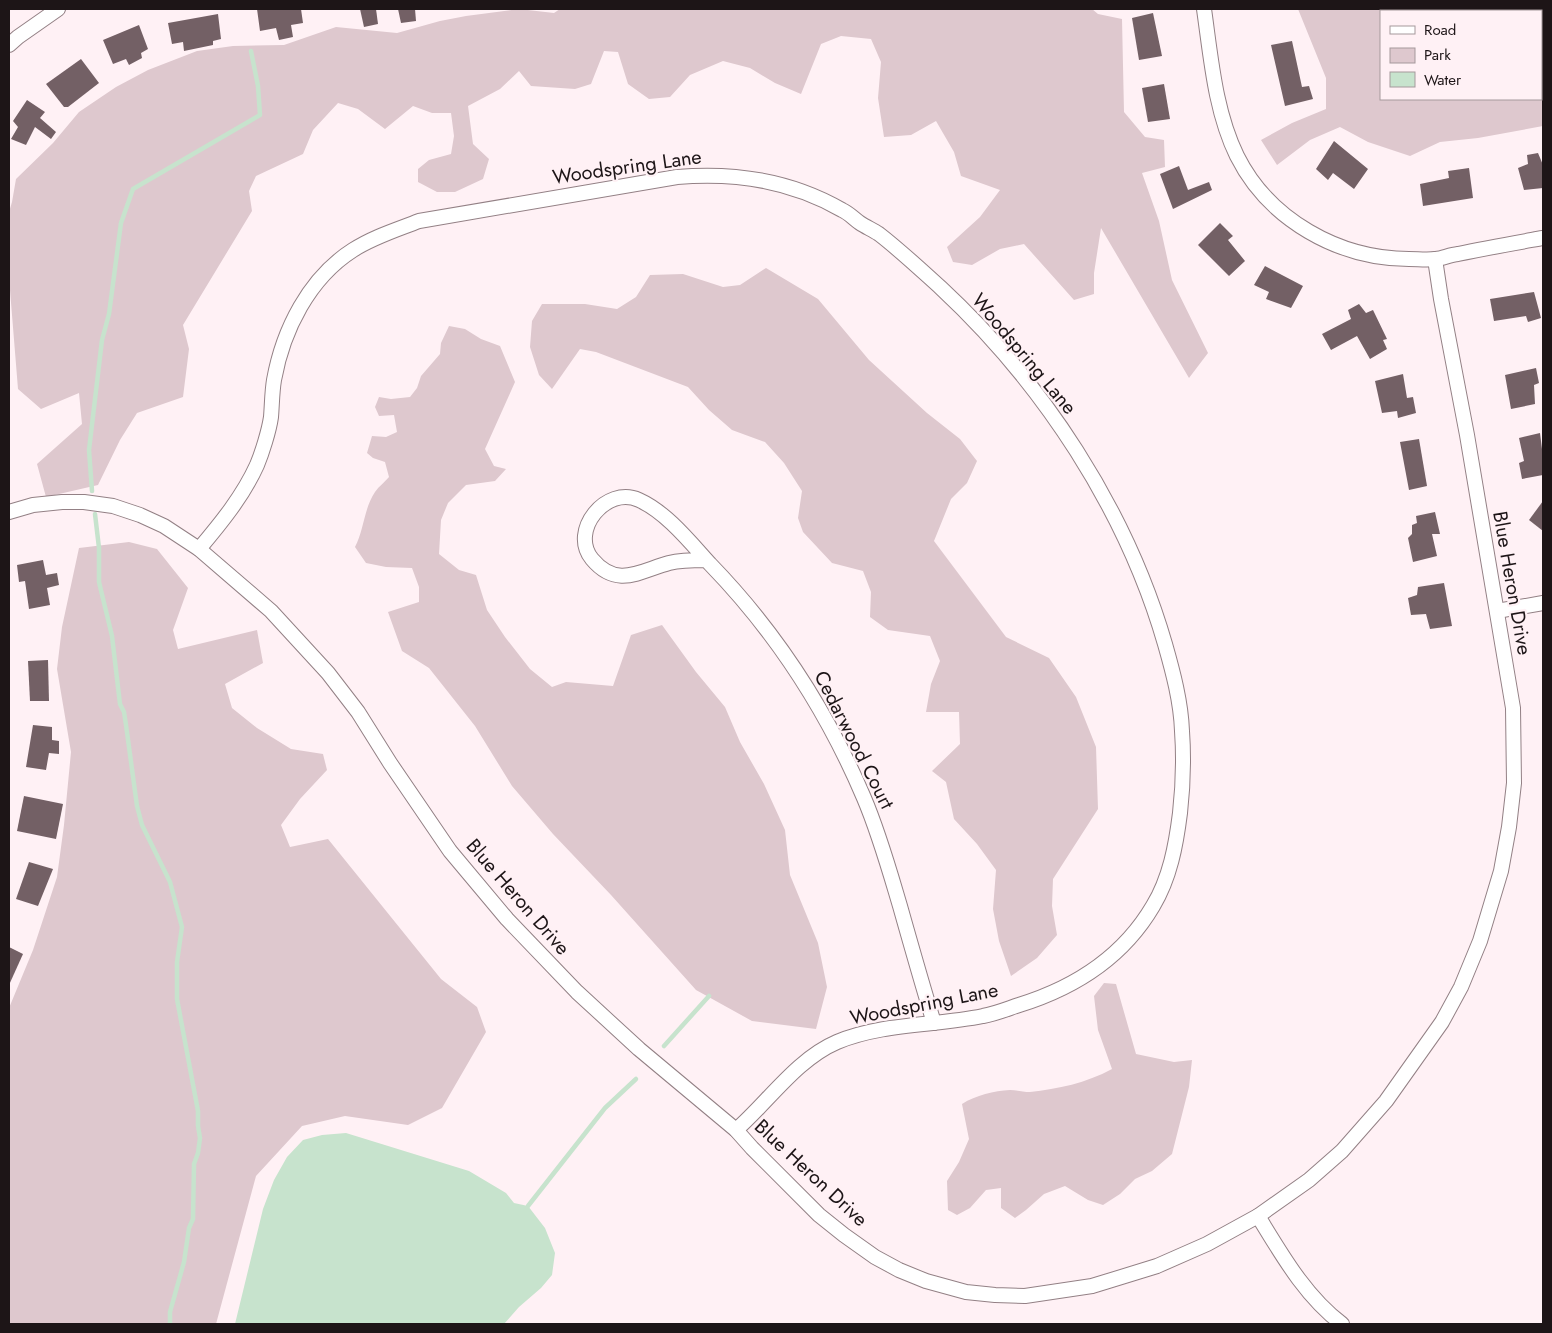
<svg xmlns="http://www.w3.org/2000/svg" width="1552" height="1333" font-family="Jost,sans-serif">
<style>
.green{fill:#dec8ce}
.water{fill:#c7e3cd}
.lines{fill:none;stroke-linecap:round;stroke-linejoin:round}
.stream{stroke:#c7e3cd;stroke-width:4.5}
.building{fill:#736065}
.minor-casing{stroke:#938085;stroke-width:16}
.minor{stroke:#fff;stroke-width:14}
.labels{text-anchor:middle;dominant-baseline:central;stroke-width:4.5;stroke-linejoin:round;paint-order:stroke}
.street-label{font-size:20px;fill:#1d1517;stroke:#fff1f5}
</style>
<rect width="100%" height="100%" fill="#fff1f5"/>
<!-- green -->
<g class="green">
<polygon points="519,9 554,13 560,9 1092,9 1098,14 1122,19 1124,112 1145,137 1164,140 1165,167 1142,173 1159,221 1172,280 1208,353 1189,378 1101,228 1094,273 1094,294 1074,300 1024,244 1000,249 972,265 953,262 947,247 980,217 1000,190 961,176 954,152 936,121 911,135 884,137 878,98 881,62 871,39 841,36 821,44 801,94 775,83 750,68 723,61 690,75 670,97 649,99 628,84 618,52 604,51 591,84 575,89 531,86 519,71 500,89 468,106 473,144 489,159 483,179 455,192 437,192 418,182 418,169 429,160 451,154 454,136 451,113 432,113 413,106 385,129 358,109 338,103 313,130 303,154 256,176 249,191 252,211 183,325 189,349 183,397 137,413 120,440 98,485 46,497 37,464 82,424 79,393 41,409 18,389 9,278 9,212 12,202 16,179 53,143 79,112 116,87 148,70 197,51 233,46 284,45 336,27 397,33 440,21 466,16"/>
<polygon points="1298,9 1461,9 1461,11 1381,11 1381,99 1541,99 1541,61 1543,60 1543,126 1478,138 1440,142 1410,156 1368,142 1340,127 1310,140 1277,165 1261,140 1292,123 1326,109 1326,78"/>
<polygon points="766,268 818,299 869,360 927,413 960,439 977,461 967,483 951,499 934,541 1006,637 1049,658 1076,697 1096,747 1098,809 1053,879 1052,906 1057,935 1037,958 1011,976 999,941 993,909 996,870 977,844 954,819 946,782 932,771 960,744 959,712 926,712 931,684 940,661 930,636 888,630 870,617 871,592 863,571 832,563 803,532 798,518 802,491 784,463 765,442 732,430 709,410 688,387 596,352 580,349 552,389 539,375 530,347 532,321 542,304 585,304 617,309 636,297 650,275 683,274 723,287 740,285"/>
<path d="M449 326 465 329 481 339 500 346 515 382 485 449 494 466 506 469 495 481 466 485 448 503 441 520 439 554 459 570 476 575 487 610 505 637 530 669 552 687 566 682 613 686 631 635 662 625 696 672 725 707 740 742 764 784 785 830 790 875 818 943 827 987 816 1029 752 1021 696 990 611 895 553 834 512 786 475 726 429 668 402 651 388 612 419 602V587L412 568 386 567 366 563 355 547C364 530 364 508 375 492 379 486 385 482 389 477L385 462 373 458 367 453 372 436 386 437 397 432 394 415 379 416 375 407 379 397 391 399 410 397 417 388 421 376 440 354 441 343Z"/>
<polygon points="129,542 157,549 188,588 173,630 178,649 257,630 263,663 225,684 232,708 257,728 291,749 323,754 327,770 300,799 281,825 290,847 328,839 441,979 477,1007 486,1032 442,1108 408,1125 345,1116 302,1126 256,1176 216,1324 9,1324 9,1008 33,950 57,877 64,825 71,752 57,669 62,627 79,548"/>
<path d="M1104 983 1116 984 1136 1054 1174 1062 1192 1060 1189 1087 1172 1154 1152 1171 1135 1179 1120 1194 1103 1205 1088 1200 1065 1186 1044 1194 1026 1210 1015 1218 1001 1208V1188L986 1190 970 1208 957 1215 948 1210 947 1181 959 1162 969 1139 962 1104C976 1095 994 1091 1010 1090 1017 1090 1023 1092 1030 1092 1058 1089 1086 1083 1112 1069L1098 1030 1094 996Z"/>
</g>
<!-- water -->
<polygon class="water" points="346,1133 469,1171 506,1193 514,1203 528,1206 545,1228 555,1253 552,1275 541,1288 519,1307 504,1324 235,1324 263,1209 274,1180 287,1157 303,1140 322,1135"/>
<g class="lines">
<!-- stream -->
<g class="stream">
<polyline points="92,491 89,450 102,340 109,314 121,223 133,189 260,115 258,86 251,51"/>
<polyline points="95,514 99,548 99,582 112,636 120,704 124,712 126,725 137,806 142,825 170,882 182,927 177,962 177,999 198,1111 198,1126 200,1138 198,1153 194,1164 193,1219 189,1228 184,1262 170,1312 170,1324"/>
<polyline points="664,1046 709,996"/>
<polyline points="528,1206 605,1108 636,1079"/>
</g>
</g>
<!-- building -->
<g class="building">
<polygon points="257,9 301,9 303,23 291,25 293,37 279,40 276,28 260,31"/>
<polygon points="360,9 376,9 378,24 364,27"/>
<polygon points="398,9 415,9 416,21 401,23"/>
<polygon points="1153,13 1162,56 1139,60 1132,18"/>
<polygon points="218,14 221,39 213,41 213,45 184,51 183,42 172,44 168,23"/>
<polygon points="139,25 148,49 141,53 142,58 129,65 126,59 113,64 103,40"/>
<polygon points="1292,41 1302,87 1309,86 1313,99 1285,106 1271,45"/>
<polygon points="81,59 99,83 68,107 64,107 46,84"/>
<polygon points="1164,84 1170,119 1148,122 1142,88"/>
<polygon points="27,100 45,112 40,118 56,132 51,139 35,127 26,145 11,139 18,127 13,121"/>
<polygon points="1334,141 1368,169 1354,189 1333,173 1328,180 1316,169"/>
<polygon points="1538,153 1543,165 1543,188 1524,190 1518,168 1528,164 1527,155"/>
<polygon points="1179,166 1188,190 1209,182 1212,190 1173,209 1160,174"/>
<polygon points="1469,168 1473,198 1423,206 1420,184 1449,178 1448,171"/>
<polygon points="1220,223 1233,236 1228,240 1245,261 1229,276 1198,245"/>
<polygon points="1265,266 1303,286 1291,308 1266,299 1269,292 1254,285"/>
<polygon points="1534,292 1541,318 1528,322 1526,316 1494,321 1490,299"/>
<polygon points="1359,304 1366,313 1373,310 1387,339 1383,340 1387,349 1370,359 1357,336 1331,350 1322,334 1351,319 1348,310"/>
<polygon points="1536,368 1539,383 1534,385 1535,404 1511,409 1505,375"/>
<polygon points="1403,374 1407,398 1413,397 1416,413 1398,418 1397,411 1382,413 1375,381"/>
<polygon points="1540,433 1543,457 1543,475 1522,479 1519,463 1524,461 1519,438"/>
<polygon points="1419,439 1427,486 1409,490 1400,442"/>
<polygon points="1543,501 1543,531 1529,520"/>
<polygon points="1435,512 1440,534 1432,534 1437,556 1413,562 1408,538 1412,534 1412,525 1417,523 1416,516"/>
<polygon points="43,560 46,575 57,573 59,585 47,588 50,605 29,609 25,581 19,582 17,565"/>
<polygon points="1444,583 1452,626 1430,629 1426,614 1411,615 1408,598 1417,595 1418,587"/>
<polygon points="48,660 49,701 30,701 28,661"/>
<polygon points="33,725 52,727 52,740 59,741 59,754 49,753 46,770 26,767"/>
<polygon points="24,796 63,804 56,839 17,831"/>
<polygon points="29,862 53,869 38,906 16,899"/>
<polygon points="9,947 23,954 9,985"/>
</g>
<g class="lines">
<defs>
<g id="minor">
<path d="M1204 9C1211 58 1215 111 1237 156 1269 220 1339 259 1409 259 1418 259 1427 260 1436 259 1443 258 1450 255 1458 254 1486 248 1515 243 1543 238"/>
<polyline points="9,45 18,37 58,9"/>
<polyline points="9,512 33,505 62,502 84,502 113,506 140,515 164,526 199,549 271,611 328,673 358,712 390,763 450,851 507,919 577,992 639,1049 736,1130 752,1148 819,1215 844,1235 875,1257 899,1270 926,1281 966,1292 995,1295 1025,1296 1092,1286 1157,1266 1207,1244 1258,1216 1309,1180 1342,1151 1386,1101 1442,1022 1461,987 1480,941 1501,871 1509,827 1514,783 1513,708 1467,435 1441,299 1435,259"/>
<path d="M199 549C221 523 243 496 257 465 262 453 269 431 271 417 272 405 272 392 274 380 283 330 309 278 353 250 373 237 396 230 419 221L677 177C735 172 790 180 842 210 849 213 854 219 860 223 866 227 873 230 879 234 901 251 921 270 941 288 1043 383 1126 509 1165 644 1173 672 1181 702 1182 731 1184 759 1183 786 1180 813 1176 845 1170 878 1153 906 1123 957 1074 988 1019 1005 1007 1009 995 1014 983 1016 934 1026 883 1023 837 1042 797 1059 768 1102 736 1130"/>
<path d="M706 560C694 560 681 560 669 563 640 571 617 589 592 559 569 531 606 485 639 500 666 512 690 542 710 564 776 632 827 711 864 798 879 833 889 869 900 906 911 945 922 984 934 1023"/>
<polyline points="1497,611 1543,603"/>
<path d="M1258 1216C1282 1255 1305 1296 1342 1324"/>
</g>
</defs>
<!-- minor casing -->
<use href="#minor" class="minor-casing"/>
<!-- minor -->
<use href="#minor" class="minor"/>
</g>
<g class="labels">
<!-- street labels -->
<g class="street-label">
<text transform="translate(627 167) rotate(-8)">Woodspring Lane</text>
<text transform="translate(1024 354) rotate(50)">Woodspring Lane</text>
<text transform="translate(1512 583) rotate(80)">Blue Heron Drive</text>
<text transform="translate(854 740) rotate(63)">Cedarwood Court</text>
<text transform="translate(518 897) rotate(49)">Blue Heron Drive</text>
<text transform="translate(924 1004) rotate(-11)">Woodspring Lane</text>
<text transform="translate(811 1173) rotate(43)">Blue Heron Drive</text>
</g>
</g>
<!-- border -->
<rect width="1552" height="1333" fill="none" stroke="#1d1517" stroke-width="20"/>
<!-- legend -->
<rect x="1380" y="10" width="162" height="90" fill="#fff1f5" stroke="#a5999c"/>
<rect x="1390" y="26" width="25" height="8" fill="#ffffff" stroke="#a5999c"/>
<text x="1424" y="35" font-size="15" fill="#1d1517">Road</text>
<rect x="1390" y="48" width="25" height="15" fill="#dec8ce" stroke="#a5999c"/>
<text x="1424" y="60" font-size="15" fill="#1d1517">Park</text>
<rect x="1390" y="72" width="25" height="15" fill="#c7e3cd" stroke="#a5999c"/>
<text x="1424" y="85" font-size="15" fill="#1d1517">Water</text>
</svg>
